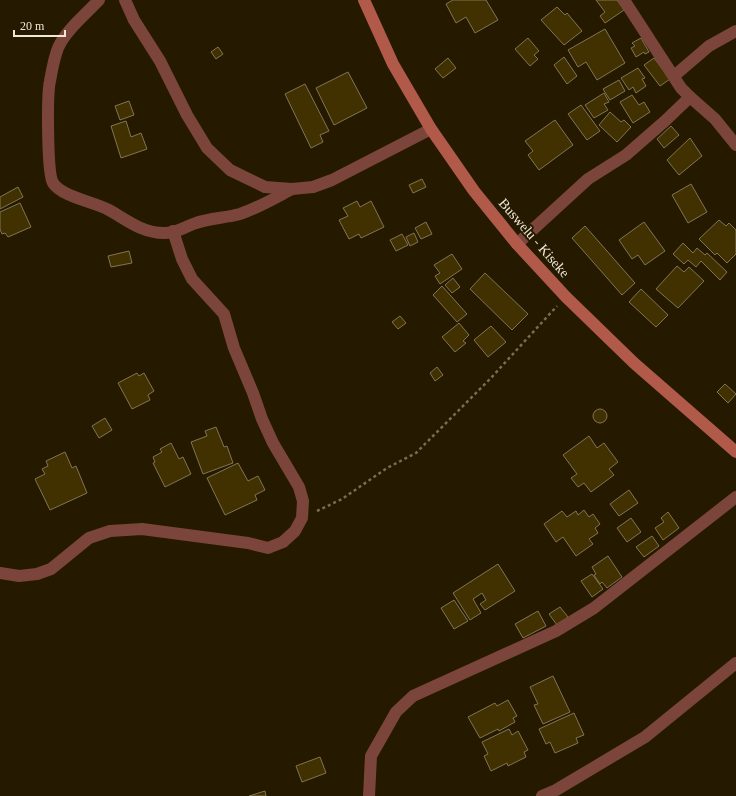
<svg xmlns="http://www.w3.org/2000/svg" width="736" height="796" font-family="'Times New Roman',serif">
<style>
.building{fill:#413000;stroke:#817555}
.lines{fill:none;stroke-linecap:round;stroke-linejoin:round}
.path{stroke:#776e57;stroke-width:2.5;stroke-dasharray:3 3;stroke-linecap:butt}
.street{stroke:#7b453b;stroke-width:12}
.secondary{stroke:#b15a4a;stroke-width:12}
.labels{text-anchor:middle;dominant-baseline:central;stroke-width:4;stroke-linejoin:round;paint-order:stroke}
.street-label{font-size:14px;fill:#efe8d6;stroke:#251a00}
</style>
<rect width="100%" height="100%" fill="#251a00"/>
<!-- building -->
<g class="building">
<polygon points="453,0 486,0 498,20 475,33 466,17 456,23 446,4"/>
<polygon points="596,0 617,0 624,10 605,23 600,16 605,12"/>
<polygon points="557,7 565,15 567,13 582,31 564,45 541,20"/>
<polygon points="605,29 625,63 597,80 586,62 578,67 568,50"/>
<polygon points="528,38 539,51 534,55 538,59 530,66 515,49"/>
<polygon points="641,38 649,52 645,54 644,52 636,57 631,48 635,46 632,43"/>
<polygon points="218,47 223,54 216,59 211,52"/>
<polygon points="564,57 577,76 567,84 554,65"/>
<polygon points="448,58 456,68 443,78 435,69"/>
<polygon points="654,58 670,79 660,86 644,65"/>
<polygon points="638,68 645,78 642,79 646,86 636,93 633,87 629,90 621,78"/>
<polygon points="348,72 367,108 334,125 316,88"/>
<polygon points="619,80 625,91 610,100 603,89"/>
<polygon points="305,84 329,131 320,135 323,142 311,148 285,94"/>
<polygon points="604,93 609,102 604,104 608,110 594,118 585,105"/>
<polygon points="632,95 639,105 644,102 650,112 633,123 620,102"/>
<polygon points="129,101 134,115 120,120 115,106"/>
<polygon points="581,105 600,131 587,140 568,114"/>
<polygon points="610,112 621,122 624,120 631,127 617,142 599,125"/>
<polygon points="555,120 573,145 539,170 528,155 533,151 525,141"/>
<polygon points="126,121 131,137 141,133 147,149 121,158 111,126"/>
<polygon points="671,126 679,135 664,148 657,139"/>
<polygon points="690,138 702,156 679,175 667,160"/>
<polygon points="422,179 426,187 413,193 409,185"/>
<polygon points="691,184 707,212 688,223 672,195"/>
<polygon points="18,187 23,197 0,209 0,197"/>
<polygon points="357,201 360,207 371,201 384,227 361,238 359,234 349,239 339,220 348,216 343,208"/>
<polygon points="20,203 31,227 8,237 5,233 2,234 0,229 0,212"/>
<polygon points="719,220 726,226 729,223 736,230 736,254 727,263 717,253 715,255 699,239"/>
<polygon points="426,222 432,234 421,239 415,228"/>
<polygon points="644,222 665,251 645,265 638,255 632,259 619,240"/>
<polygon points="585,226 635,283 622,295 572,238"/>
<polygon points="414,233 418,242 410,246 406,237"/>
<polygon points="402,234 408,245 396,251 390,240"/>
<polygon points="683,243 693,253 697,248 705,255 707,253 727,272 720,280 701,261 696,267 688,260 684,264 673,254"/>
<polygon points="129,251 132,263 111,267 108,256"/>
<polygon points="452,254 462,269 440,284 435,276 440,273 434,265"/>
<polygon points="677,266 684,272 689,267 704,281 678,308 656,289"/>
<polygon points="485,273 528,314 512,330 470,289"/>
<polygon points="453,278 460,287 452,293 445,285"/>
<polygon points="442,286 467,314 457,322 433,295"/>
<polygon points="641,289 668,315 656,327 629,302"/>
<polygon points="400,316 406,323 398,329 392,322"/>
<polygon points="459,323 469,335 463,341 466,343 455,352 442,337"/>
<polygon points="491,326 506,342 488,357 474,340"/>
<polygon points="437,367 443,375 435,381 430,373"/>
<polygon points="137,373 139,376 144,373 154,391 148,395 150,400 132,409 118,383"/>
<polygon points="725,384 736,394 728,403 717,392"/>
<circle cx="600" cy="416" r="7"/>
<polygon points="105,418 112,430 99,438 92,426"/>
<polygon points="216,427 224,447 227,446 233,463 203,474 191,442 207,436 205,431"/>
<polygon points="589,436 597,448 604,443 618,462 609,469 614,475 591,492 584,483 578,487 571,478 577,474 563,455"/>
<polygon points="171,443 179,459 183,457 191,474 165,487 153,463 155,462 153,457 162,452 160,449"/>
<polygon points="65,452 72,468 76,466 87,493 50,510 35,479 45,474 42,469 48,466 46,461"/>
<polygon points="238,463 248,481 258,476 265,490 255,495 257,500 225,515 207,478"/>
<polygon points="629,490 638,503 619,516 610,504"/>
<polygon points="584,510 589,517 593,514 600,524 595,528 598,533 589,539 593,544 576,556 563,537 556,542 544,524 562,511 567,517 576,511 578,515"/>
<polygon points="668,512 679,528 663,540 655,528 664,522 661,518"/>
<polygon points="631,518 641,532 627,542 617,528"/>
<polygon points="652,536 659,546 644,557 636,547"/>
<polygon points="608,556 622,577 607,588 602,582 600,584 594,575 596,574 592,567"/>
<polygon points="498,564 515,591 485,610 480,604 486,600 482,593 473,599 481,613 470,620 453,593"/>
<polygon points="592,574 603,589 592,597 581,581"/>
<polygon points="454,600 468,621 454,629 441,608"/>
<polygon points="560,607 568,617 557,625 549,614"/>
<polygon points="538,611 546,626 523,638 515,624"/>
<polygon points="553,676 570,712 543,724 534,705 538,704 530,687"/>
<polygon points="508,700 517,716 513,718 515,722 499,731 498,729 480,738 468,717 495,703 497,706"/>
<polygon points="574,713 584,735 576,738 578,743 555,753 550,742 546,744 539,729"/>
<polygon points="509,729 512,735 518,731 528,750 524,752 526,757 508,766 507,763 491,771 484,756 488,754 482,742"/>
<polygon points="320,757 326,773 302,782 296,766"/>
<polygon points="265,791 266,796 249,796"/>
</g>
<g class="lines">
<!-- path -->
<polyline class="path" points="317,511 342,499 387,468 416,453 490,379 557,306"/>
<!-- street -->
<g class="street">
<path d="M99 0C86 14 65 31 58 48 54 58 52 70 50 81 47 94 47 173 53 183 62 197 95 202 109 210 127 220 142 233 164 233 175 234 186 226 196 223 210 218 225 218 240 214 258 208 275 198 292 189"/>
<polyline points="125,0 134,20 160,61 187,115 207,148 230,170 265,187 292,189 313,187 332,180 431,129"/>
<polyline points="624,0 681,88 690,97 715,119 736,145"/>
<polyline points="674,76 709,46 736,31"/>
<polyline points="517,244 588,179 626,155 665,121 690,97"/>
<polyline points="0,573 19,576 37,574 51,569 89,538 110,531 142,529 248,543 268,548 283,542 295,531 302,518 303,501 299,487 273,443 262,419 253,393 234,348 224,314 192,279 182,259 173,231"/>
<polyline points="369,796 371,756 396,712 413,696 556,631 594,608 736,497"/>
<polyline points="542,796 556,790 645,737 736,663"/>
</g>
<!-- secondary -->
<polyline class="secondary" points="364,0 393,64 431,129 474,191 517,244 566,297 634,363 736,452"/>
</g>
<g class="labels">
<!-- street labels -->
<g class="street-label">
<text transform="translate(534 238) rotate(49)">Buswelu - Kiseke</text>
</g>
</g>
<!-- scale -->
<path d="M14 30v6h51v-6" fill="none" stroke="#efe8d6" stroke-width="2"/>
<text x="20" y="30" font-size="12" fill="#efe8d6" stroke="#251a00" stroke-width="3" paint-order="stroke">20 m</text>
</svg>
